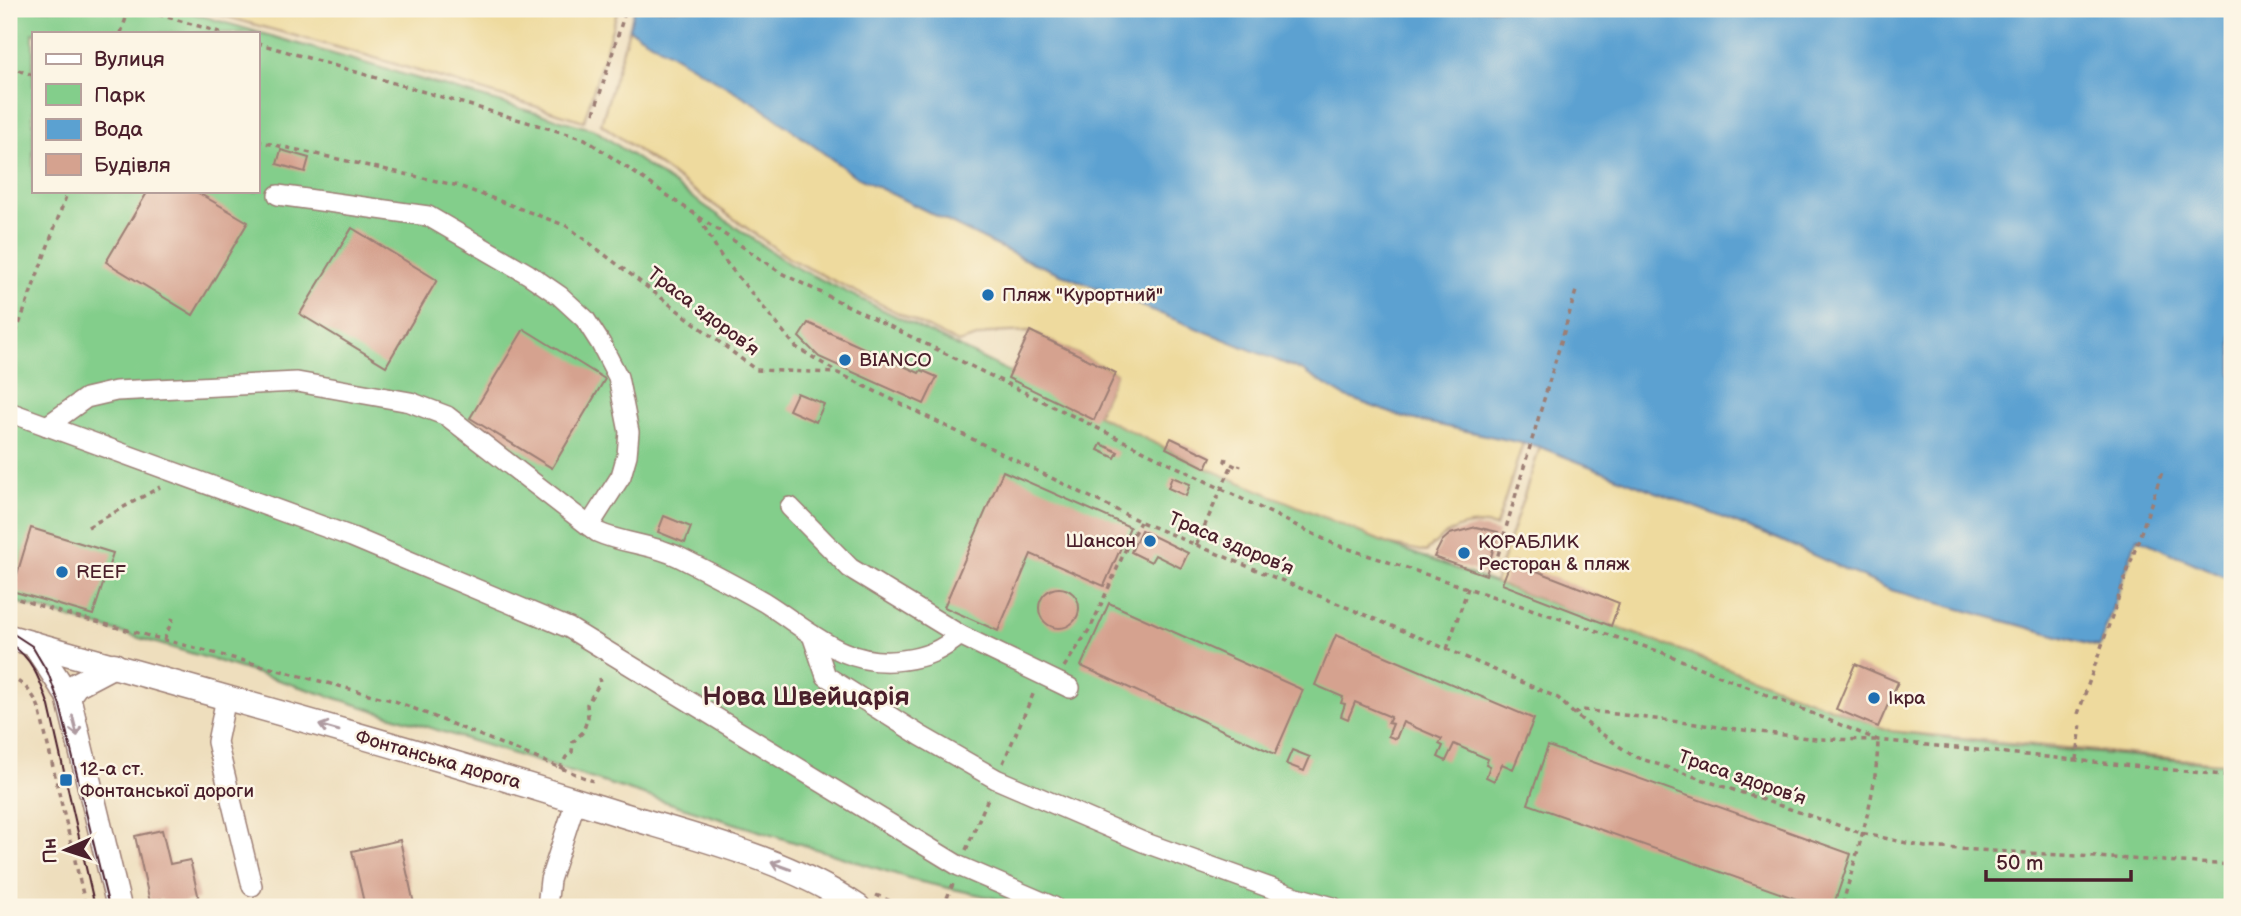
<svg xmlns="http://www.w3.org/2000/svg" width="2241" height="916" font-family="'Balsamiq Sans',sans-serif">
<style>
.green{fill:#83ce8b;stroke:#66765b;stroke-width:2;fill-rule:evenodd}
.sand{fill:#eeda9e;stroke:#9c7c64;stroke-width:2}
.water{fill:#5ba1d1;stroke:#52607e;stroke-width:2}
.building{fill:#d5a28f}
.lines{fill:none;stroke-linecap:round;stroke-linejoin:round}
.minor-casing{stroke:#9c7e74;stroke-width:22}
.major-casing{stroke:#9c7e74;stroke-width:27}
.path{stroke:#9c7e74;stroke-width:3.5;stroke-dasharray:5 5;stroke-linecap:butt}
.minor{stroke:#fff;stroke-width:19}
.major{stroke:#fff;stroke-width:24}
.tram{stroke:#4a1f2b;stroke-width:2}
.oneway{stroke:#ae9aa0}
.poi-dot{fill:#1f6fb2;stroke:#fcf5e5;stroke-width:2.5}
.labels{text-anchor:middle;dominant-baseline:central;stroke-width:5;stroke-linejoin:round;paint-order:stroke}
.poi-label{font-size:19px;fill:#4a1f2b;stroke:#fcf5e5;text-anchor:start}
.street-label{font-size:19px;fill:#4a1f2b;stroke:#fcf5e5}
.district-label{font-size:26px;font-weight:bold;fill:#4a1f2b;stroke:#fcf5e5}
</style>
<rect width="100%" height="100%" fill="#fcf5e5"/>
<filter id="ink" filterUnits="userSpaceOnUse"><feTurbulence type="fractalNoise" baseFrequency=".0143" numOctaves="2"/><feDisplacementMap in="SourceGraphic" scale="14" xChannelSelector="R" yChannelSelector="G"/><feConvolveMatrix kernelMatrix="1 2 1 2 8 2 1 2 1" color-interpolation-filters="sRGB"/></filter>
<filter id="wash" filterUnits="userSpaceOnUse"><feTurbulence type="fractalNoise" baseFrequency=".00686" numOctaves="4" result="noise"/><feDisplacementMap in="SourceGraphic" scale="28" xChannelSelector="R" yChannelSelector="G"/><feGaussianBlur stdDeviation="1.57" result="paint"/><feColorMatrix in="noise" values="0 0 0 0 0 0 0 0 0 0 0 0 0 0 0 0 0 1.4 0 .05"/><feComposite in="paint" operator="in"/></filter>
<g filter="url(#wash)">
<rect width="100%" height="100%" fill="#eedebd"/>
<!-- green -->
<path class="green" d="M9 9H178L595 130 789 264 1206 468 1388 544 1691 654 1891 731 1997 744 2232 765V907H1035L921 882 214 660 9 600ZM33 33H257V191H33Z"/>
<!-- sand -->
<g class="sand">
<polygon points="198,9 618,9 584,121 365,55"/>
<path d="M629 29 758 105 855 176 1024 259 1301 370 1344 396 1402 417 1523 443 1496 527C1467 519 1446 530 1426 552L1388 544 1206 468 1097 415 1116 373 1030 331 990 333 958 343 790 259 601 124Z"/>
<polygon points="1540,447 1780,540 1891,590 2098,647 2137,537 2232,580 2232,764 1891,731 1691,654 1495,583"/>
</g>
<!-- water -->
<polygon class="water" points="634,9 2232,9 2232,580 2137,538 2099,647 1891,590 1780,540 1540,447 1402,417 1344,396 1301,370 1024,259 855,176 758,105 629,29"/>
<g id="blocks">
<!-- building -->
<g class="building">
<polygon points="281,150 309,158 305,172 277,164"/>
<polygon points="148,191 195,191 248,222 193,315 106,262"/>
<polygon points="352,228 437,280 386,366 300,314"/>
<polygon points="808,323 919,373 921,370 937,377 924,404 819,357 799,337"/>
<polygon points="524,329 605,379 552,468 470,418"/>
<polygon points="1030,331 1116,373 1094,420 1008,378"/>
<polygon points="797,393 824,404 816,422 789,410"/>
<polygon points="1171,438 1211,457 1206,468 1166,448"/>
<polygon points="1101,444 1118,452 1115,458 1098,450"/>
<polygon points="1003,471 1130,527 1104,586 1031,554 998,631 944,607"/>
<polygon points="1172,477 1190,484 1186,496 1168,488"/>
<polygon points="664,516 691,527 685,543 658,532"/>
<polygon points="1476,527 1498,532 1486,575 1434,557 1442,541 1450,534"/>
<polygon points="31,528 113,553 93,615 12,591"/>
<polygon points="1141,530 1188,553 1181,568 1155,555 1151,562 1131,552"/>
<polygon points="1511,561 1619,603 1611,626 1502,584"/>
<circle cx="1059" cy="608" r="20"/>
<polygon points="1109,603 1303,690 1275,754 1081,666"/>
<polygon points="1336,635 1534,719 1513,769 1502,764 1494,781 1486,777 1490,766 1486,764 1488,759 1454,744 1446,761 1438,757 1443,746 1439,744 1442,739 1403,722 1396,739 1388,736 1393,724 1388,723 1391,717 1355,702 1348,719 1341,716 1345,704 1341,703 1343,697 1315,685"/>
<polygon points="1855,664 1898,682 1878,727 1836,709"/>
<polygon points="1548,746 1851,854 1833,907 1819,907 1528,804"/>
<polygon points="1292,750 1310,757 1304,771 1286,764"/>
<polygon points="162,830 170,864 190,860 199,899 163,907 161,899 150,902 135,836"/>
<polygon points="400,840 414,904 398,907 365,907 352,851"/>
</g>
</g>
</g>
<g filter="url(#ink)">
<use href="#blocks" fill-opacity="0" stroke="#9c7e74" stroke-width="2"/>
<g class="lines">
<defs>
<g id="minor">
<polyline points="278,195 428,216 528,274 560,296 585,319 601,344 618,377 629,432 627,455 621,476 589,526"/>
<polyline points="9,412 352,537 569,628 959,866 1054,907"/>
<path d="M47 426 86 398 116 391 297 382 410 402 447 416 597 532C623 544 653 544 679 557 707 571 736 586 764 602 809 630 845 669 903 660 927 657 942 650 960 635L1070 688"/>
<polyline points="790,507 850,568 960,635"/>
<polyline points="812,635 826,676 921,736 996,779 1143,842 1293,896 1333,907"/>
<polyline points="226,698 217,742 252,886"/>
<polyline points="547,907 550,880 576,800"/>
</g>
<g id="major">
<path d="M9 637C205 692 403 746 597 807 685 835 781 855 858 907"/>
<polyline points="34,644 68,696 119,907"/>
<polyline points="68,696 76,685 114,665"/>
</g>
</defs>
<!-- minor casing -->
<use href="#minor" class="minor-casing"/>
<!-- major casing -->
<use href="#major" class="major-casing"/>
<!-- path -->
<g class="path">
<polyline points="139,9 223,33"/>
<polyline points="121,33 129,9"/>
<polyline points="257,43 585,139 781,273 1334,544 1661,652 1878,740 2232,776"/>
<polyline points="9,67 33,75"/>
<polyline points="594,113 626,9"/>
<polyline points="257,141 459,186 567,226 756,370 838,373 1141,522 1447,649 1558,698 1574,714 1633,756 1861,833 1925,847 2232,865"/>
<polyline points="699,218 721,256 796,347 837,372"/>
<polyline points="9,352 68,191"/>
<polyline points="1226,458 1225,461 1239,468 1240,465"/>
<polyline points="88,527 160,487"/>
<polyline points="1196,545 1232,465"/>
<polyline points="1495,565 1576,291"/>
<polyline points="9,596 59,612 395,701 593,781"/>
<polyline points="164,640 173,618"/>
<polyline points="1447,649 1468,588"/>
<polyline points="1064,667 1091,627 1128,544 1140,522"/>
<path d="M9 677C23 682 34 694 39 708L86 907"/>
<path d="M1574 714 1583 710 1816 739 1878 740C1877 796 1856 853 1842 907"/>
<polyline points="2078,714 2162,472"/>
<polyline points="2077,760 2081,722"/>
<polyline points="1003,763 1035,690"/>
<polyline points="560,769 566,757 572,752 573,742 583,732 588,717 587,704 600,683 599,678"/>
<polyline points="966,850 989,796"/>
<polyline points="876,895 904,907"/>
<polyline points="926,907 929,907"/>
<polyline points="943,907 953,884"/>
</g>
<!-- minor -->
<use href="#minor" class="minor"/>
<!-- major -->
<use href="#major" class="major"/>
<!-- tram -->
<g class="tram">
<polyline points="9,631 32,646 48,673 60,705 109,907"/>
<path d="M9 643C33 658 40 681 49 706L95 907"/>
</g>
</g>
<!-- one-way arrows -->
<defs><path id="oneway-shaft" d="M-6 0H5M1.5-3L5.5 0L1.5 3" fill="none" stroke-width="1.6" stroke-linecap="round" stroke-linejoin="round" transform="scale(1.75)"/></defs>
<g class="oneway">
<use href="#oneway-shaft" transform="translate(75 726) rotate(76)"/>
<use href="#oneway-shaft" transform="translate(329 728) rotate(-164)"/>
<use href="#oneway-shaft" transform="translate(781 866) rotate(-160)"/>
</g>
</g>
<!-- markers -->
<g class="poi-dot">
<circle cx="988" cy="295" r="7"/>
<circle cx="845" cy="360" r="7"/>
<circle cx="1150" cy="541" r="7"/>
<circle cx="1464" cy="553" r="7"/>
<circle cx="62" cy="572" r="7"/>
<circle cx="1874" cy="698" r="7"/>
<rect x="59" y="773" width="14" height="14" rx="3.5"/>
</g>
<g class="labels">
<!-- poi labels -->
<g class="poi-label">
<text x="1002" y="295">Пляж "Курортний"</text>
<text x="859" y="360">BIANCO</text>
<text x="1136" y="541" text-anchor="end">Шансон</text>
<text x="1478" y="542">КОРАБЛИК<tspan x="1478" dy="22">Ресторан &amp; пляж</tspan></text>
<text x="76" y="572">REEF</text>
<text x="1888" y="698">Ікра</text>
<text x="80" y="769">12-а ст.<tspan x="80" dy="22">Фонтанської дороги</tspan></text>
</g>
<!-- street labels -->
<g class="street-label">
<text transform="translate(703 312) rotate(37)">Траса здоров’я</text>
<text transform="translate(1231 544) rotate(23)">Траса здоров’я</text>
<text transform="translate(438 760) rotate(16)">Фонтанська дорога</text>
<text transform="translate(1742 778) rotate(19)">Траса здоров’я</text>
</g>
<!-- district labels -->
<g class="district-label">
<text x="806" y="697">Нова Швейцарія</text>
</g>
</g>
<!-- margin -->
<rect width="2241" height="916" fill="none" stroke="#fcf5e5" stroke-width="35"/>
<!-- legend -->
<rect x="32" y="32" width="228" height="161" fill="#fcf5e5" stroke="#b59f9b" stroke-width="2"/>
<rect x="46" y="54" width="35" height="10" fill="#ffffff" stroke="#b59f9b" stroke-width="2"/>
<text x="94" y="66" font-size="21" fill="#4a1f2b">Вулиця</text>
<rect x="46" y="84" width="35" height="21" fill="#83ce8b" stroke="#b59f9b" stroke-width="2"/>
<text x="94" y="102" font-size="21" fill="#4a1f2b">Парк</text>
<rect x="46" y="119" width="35" height="21" fill="#5ba1d1" stroke="#b59f9b" stroke-width="2"/>
<text x="94" y="136" font-size="21" fill="#4a1f2b">Вода</text>
<rect x="46" y="154" width="35" height="21" fill="#d5a28f" stroke="#b59f9b" stroke-width="2"/>
<text x="94" y="172" font-size="21" fill="#4a1f2b">Будівля</text>
<!-- north arrow -->
<g transform="translate(66 850) rotate(267)" stroke="#fcf5e5" stroke-width="5" paint-order="stroke">
<path d="M0-5L12 26L0 18L-12 26Z" fill="#4a1f2b"/>
<text y="-10" font-size="19" font-weight="bold" text-anchor="middle" fill="#4a1f2b">Пн</text>
</g>
<!-- scale -->
<path d="M1986 870v10h145v-10" fill="none" stroke="#4a1f2b" stroke-width="3.5"/>
<text x="1996" y="870" font-size="21" fill="#4a1f2b" stroke="#fcf5e5" stroke-width="5" paint-order="stroke">50 m</text>
</svg>
